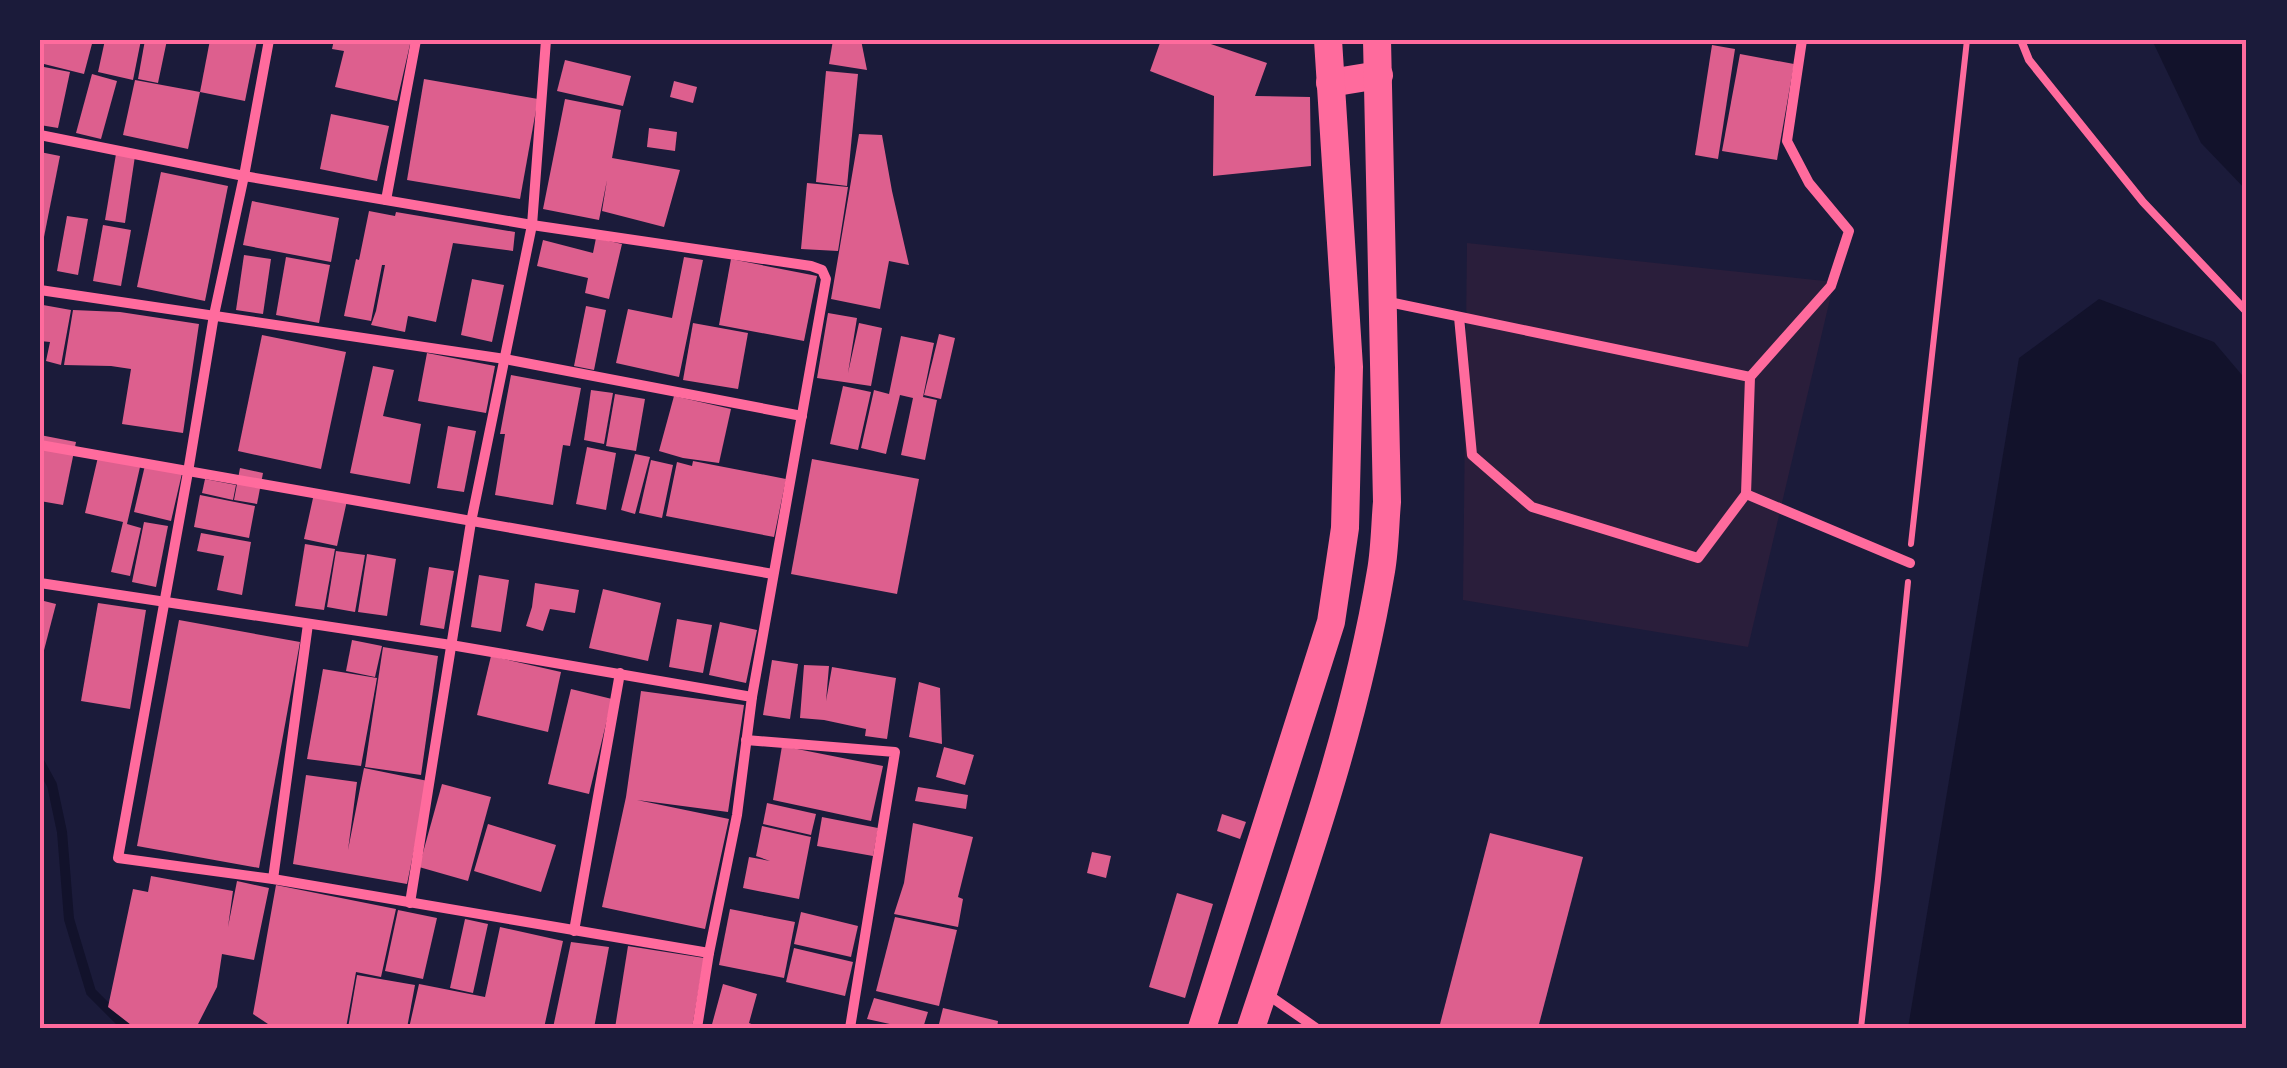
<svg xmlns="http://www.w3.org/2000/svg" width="2287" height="1068" font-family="Figtree,sans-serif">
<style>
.green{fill:#2a1e3b}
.water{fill:#12122b}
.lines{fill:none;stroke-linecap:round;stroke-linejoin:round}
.stream{stroke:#12122b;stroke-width:10}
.building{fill:#dd5f8e}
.path{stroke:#ff6b9d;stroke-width:6}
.service{stroke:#ff6b9d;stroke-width:8}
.minor{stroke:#ff6b9d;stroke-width:10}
.trunk{stroke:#ff6b9d;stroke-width:28}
.neatline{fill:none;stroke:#ff6b9d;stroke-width:4}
</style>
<rect width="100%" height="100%" fill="#1b1b3a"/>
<!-- green -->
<polygon class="green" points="1467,243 1834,282 1748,647 1463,600"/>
<!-- water -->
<g class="water">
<polygon points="2152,40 2247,40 2247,191 2201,143"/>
<polygon points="2099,299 2214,342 2247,381 2247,1028 1908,1028 2019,358"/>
</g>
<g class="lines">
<!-- stream -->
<polyline class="stream" points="40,763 52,785 62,832 69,919 91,992 127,1028"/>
</g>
<!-- building -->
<g class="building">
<polygon points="40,40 93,40 84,74 40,63"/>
<polygon points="105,40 141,40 133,80 98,72"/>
<polygon points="145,40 167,40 158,83 138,79"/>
<polygon points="210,40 257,41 245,101 200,92"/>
<polygon points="334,40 411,40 397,101 335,87 344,51 332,49"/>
<polygon points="833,40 861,40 867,70 829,64"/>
<polygon points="1161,40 1199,40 1267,63 1255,96 1310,97 1311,166 1213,176 1214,96 1150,71"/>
<polygon points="1712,45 1735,49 1718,159 1695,155"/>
<polygon points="1740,54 1794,64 1777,160 1722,151"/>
<polygon points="565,60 631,76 623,106 557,91"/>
<polygon points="44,67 70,72 58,128 40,125 40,85"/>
<polygon points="826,71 858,74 847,186 816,182"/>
<polygon points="92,74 117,81 101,139 76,133"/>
<polygon points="424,79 538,99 520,199 407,180"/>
<polygon points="135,80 200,92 188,149 123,135"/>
<polygon points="674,81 697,87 693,103 670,97"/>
<polygon points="565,99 621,110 612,158 680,170 664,227 602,211 607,180 599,220 543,209"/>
<polygon points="331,114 389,126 377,181 320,169"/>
<polygon points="649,128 677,132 675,151 647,147"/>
<polygon points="859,134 882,135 892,191 909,265 889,261 880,309 831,299"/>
<polygon points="40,152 60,156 42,247 40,247"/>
<polygon points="116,154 135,156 125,223 105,220"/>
<polygon points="161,172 228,186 205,301 137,287"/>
<polygon points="807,183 848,187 838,251 801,249"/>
<polygon points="252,201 339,218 331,262 243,245"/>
<polygon points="369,211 395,216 396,212 515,232 513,251 453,243 436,322 408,316 405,332 371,325 376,311 385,265 382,265 371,321 344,316 356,259 359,260"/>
<polygon points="67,216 88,219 78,275 57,271"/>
<polygon points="103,225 131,230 121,286 93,281"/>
<polygon points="596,238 622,244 609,299 585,293 588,278 537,266 543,240 593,253"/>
<polygon points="244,255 271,259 263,314 236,310"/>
<polygon points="286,257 330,265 319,323 276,315"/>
<polygon points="684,257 703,260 679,377 616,363 628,309 672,318"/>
<polygon points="731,259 817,276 804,341 719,325"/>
<polygon points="472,279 504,285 492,342 461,335"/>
<polygon points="43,305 71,310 61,365 46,361 50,342 40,341 40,307"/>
<polygon points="586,306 606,310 594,370 574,366"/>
<polygon points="73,310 120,312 199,324 183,433 122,424 131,369 111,366 64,365"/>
<polygon points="828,313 857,318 848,373 859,323 882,328 871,386 817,378"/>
<polygon points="693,323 748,333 738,389 683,380"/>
<polygon points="939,334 955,338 941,399 924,395"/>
<polygon points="262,335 346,352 321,469 238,451"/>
<polygon points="901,336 934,343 923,397 937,400 925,460 901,455 913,398 900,395 886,454 861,448 874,390 889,394"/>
<polygon points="427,353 495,366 486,413 418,401"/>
<polygon points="373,366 394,370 383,416 421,424 410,484 350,473"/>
<polygon points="511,375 581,388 570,446 563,445 553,505 495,495 505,434 500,434"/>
<polygon points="843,386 871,392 858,450 830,444"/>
<polygon points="591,390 613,393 604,444 584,440"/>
<polygon points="615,394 645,399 636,451 606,446"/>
<polygon points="674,396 731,409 719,463 683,458 659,451"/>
<polygon points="448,426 476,431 464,492 437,488"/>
<polygon points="40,435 76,442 63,505 40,501"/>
<polygon points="587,447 616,453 606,510 576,504"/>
<polygon points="635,454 650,457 635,514 621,510"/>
<polygon points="98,457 140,467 127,524 141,528 130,576 111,572 123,522 85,513"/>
<polygon points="812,459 919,479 897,594 791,574"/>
<polygon points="651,460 673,465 662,518 639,513"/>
<polygon points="146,461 183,469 171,521 134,512"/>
<polygon points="693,461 786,479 774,537 666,516 677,462 692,466"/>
<polygon points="240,468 263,473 257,504 234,500"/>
<polygon points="205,479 236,485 233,500 202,493"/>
<polygon points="315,489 348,496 337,546 304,539"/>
<polygon points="200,495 255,506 249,538 194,527"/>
<polygon points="144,522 168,526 156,587 132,582"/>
<polygon points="201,533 251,542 242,595 217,590 224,556 197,551"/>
<polygon points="305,544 335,549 324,610 295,606"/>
<polygon points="336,551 365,555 355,612 327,607"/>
<polygon points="367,554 396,559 387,616 358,612"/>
<polygon points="429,567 454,571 444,629 420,625"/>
<polygon points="479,575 509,580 501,632 471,627"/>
<polygon points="535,583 579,590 575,613 550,609 543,631 526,626 532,607"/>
<polygon points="603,589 661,603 648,661 589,648"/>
<polygon points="40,600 56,604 43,654 40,653"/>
<polygon points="98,603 146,610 130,709 81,701"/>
<polygon points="677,619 712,625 703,673 669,667"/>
<polygon points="179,620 300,642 259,868 137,846"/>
<polygon points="720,622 757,630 746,683 709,675"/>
<polygon points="352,640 382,646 375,677 346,671"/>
<polygon points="383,647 438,656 421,775 365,767"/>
<polygon points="491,656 561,672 548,732 477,715"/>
<polygon points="772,660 798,664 790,719 763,715"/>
<polygon points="804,665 829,666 826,701 832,667 896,678 887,739 865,736 866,729 824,720 800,718"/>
<polygon points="323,669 377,678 361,766 307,759"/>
<polygon points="919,682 940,688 942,744 909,737"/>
<polygon points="571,689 612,699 589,794 548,784"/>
<polygon points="641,691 744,705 728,812 637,800 729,819 705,929 602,907 626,797"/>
<polygon points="782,746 883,766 871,821 773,800"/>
<polygon points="944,747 974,755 965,785 936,777"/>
<polygon points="364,768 428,781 407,884 293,864 306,775 357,782 348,850"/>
<polygon points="442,784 491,797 468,881 419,867"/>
<polygon points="918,787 968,795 966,809 915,801"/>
<polygon points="767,803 816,814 811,835 763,824"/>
<polygon points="1222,814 1246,822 1240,839 1217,831"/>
<polygon points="822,817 878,828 873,856 817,846"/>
<polygon points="913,823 973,837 958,897 963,899 958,927 894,914 904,883"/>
<polygon points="488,824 556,845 541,892 474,871"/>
<polygon points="762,826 811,837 799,899 743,888 749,857 770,861 756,856"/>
<polygon points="1490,833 1583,857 1538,1028 1439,1028"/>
<polygon points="1092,852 1111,856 1106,878 1087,873"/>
<polygon points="151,876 233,891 228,927 237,881 269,888 254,960 222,954 217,987 196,1028 135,1028 108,1007 133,889 148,892"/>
<polygon points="276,885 396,909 381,977 356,972 346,1028 274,1028 253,1014"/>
<polygon points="1177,893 1213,904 1185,998 1149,987"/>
<polygon points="730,909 795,922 784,978 719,965"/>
<polygon points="398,910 437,918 423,979 385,971"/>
<polygon points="801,912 858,926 851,957 794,944"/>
<polygon points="895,917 957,930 939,1006 876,991"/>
<polygon points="465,919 488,924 473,993 450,988"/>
<polygon points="500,927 563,941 544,1028 409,1028 419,984 485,997"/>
<polygon points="571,942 609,947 594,1028 553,1028"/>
<polygon points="628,946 704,958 692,1028 615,1028"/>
<polygon points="794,948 853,962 845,996 786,982"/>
<polygon points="357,975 415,985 407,1028 348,1028"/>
<polygon points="723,984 757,994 749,1023 761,1028 711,1028"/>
<polygon points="874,998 928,1012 923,1028 908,1028 867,1019"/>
<polygon points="943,1008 998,1021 997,1028 938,1028"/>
</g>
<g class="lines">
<!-- path -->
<g class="path">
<polyline points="1911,544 1967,40"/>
<polyline points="1861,1028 1878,879 1908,582"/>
</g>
<!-- service -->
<polyline class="service" points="2021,40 2029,60 2143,202 2247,312"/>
<!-- minor -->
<g class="minor">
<polyline points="269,40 244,176 214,315 188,472 118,858 273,879 709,953"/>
<polyline points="40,135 244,176 532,225 811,266 822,270 826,279 752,697"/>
<polyline points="386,200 416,40"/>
<polyline points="40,290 505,359 802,416"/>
<polyline points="1384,301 1750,377"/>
<polyline points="1459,317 1472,455 1532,507 1698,558 1746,494 1750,377 1831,286 1849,231 1809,183 1787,141 1802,40"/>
<polyline points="40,445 773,574"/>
<polyline points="1746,494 1910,563"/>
<polyline points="40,583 451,645 752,697 737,815 709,953 697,1028"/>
<polyline points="746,740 895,752 850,1028"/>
<polyline points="273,879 308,624"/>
<polyline points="410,903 471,522 532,225 546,40"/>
<polyline points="574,931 620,673"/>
<polyline points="1264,992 1316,1028"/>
</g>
<!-- trunk -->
<g class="trunk">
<polyline points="1330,83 1379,75"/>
<polyline points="1202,1028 1331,622 1345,528 1349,367 1328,40"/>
<path d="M1251 1028C1301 878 1355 727 1381 571 1385 548 1385 524 1387 502L1377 40"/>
</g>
</g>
<!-- border -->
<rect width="2287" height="1068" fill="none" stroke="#1b1b3a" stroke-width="85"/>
<rect x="42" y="42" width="2202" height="984" class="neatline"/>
</svg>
